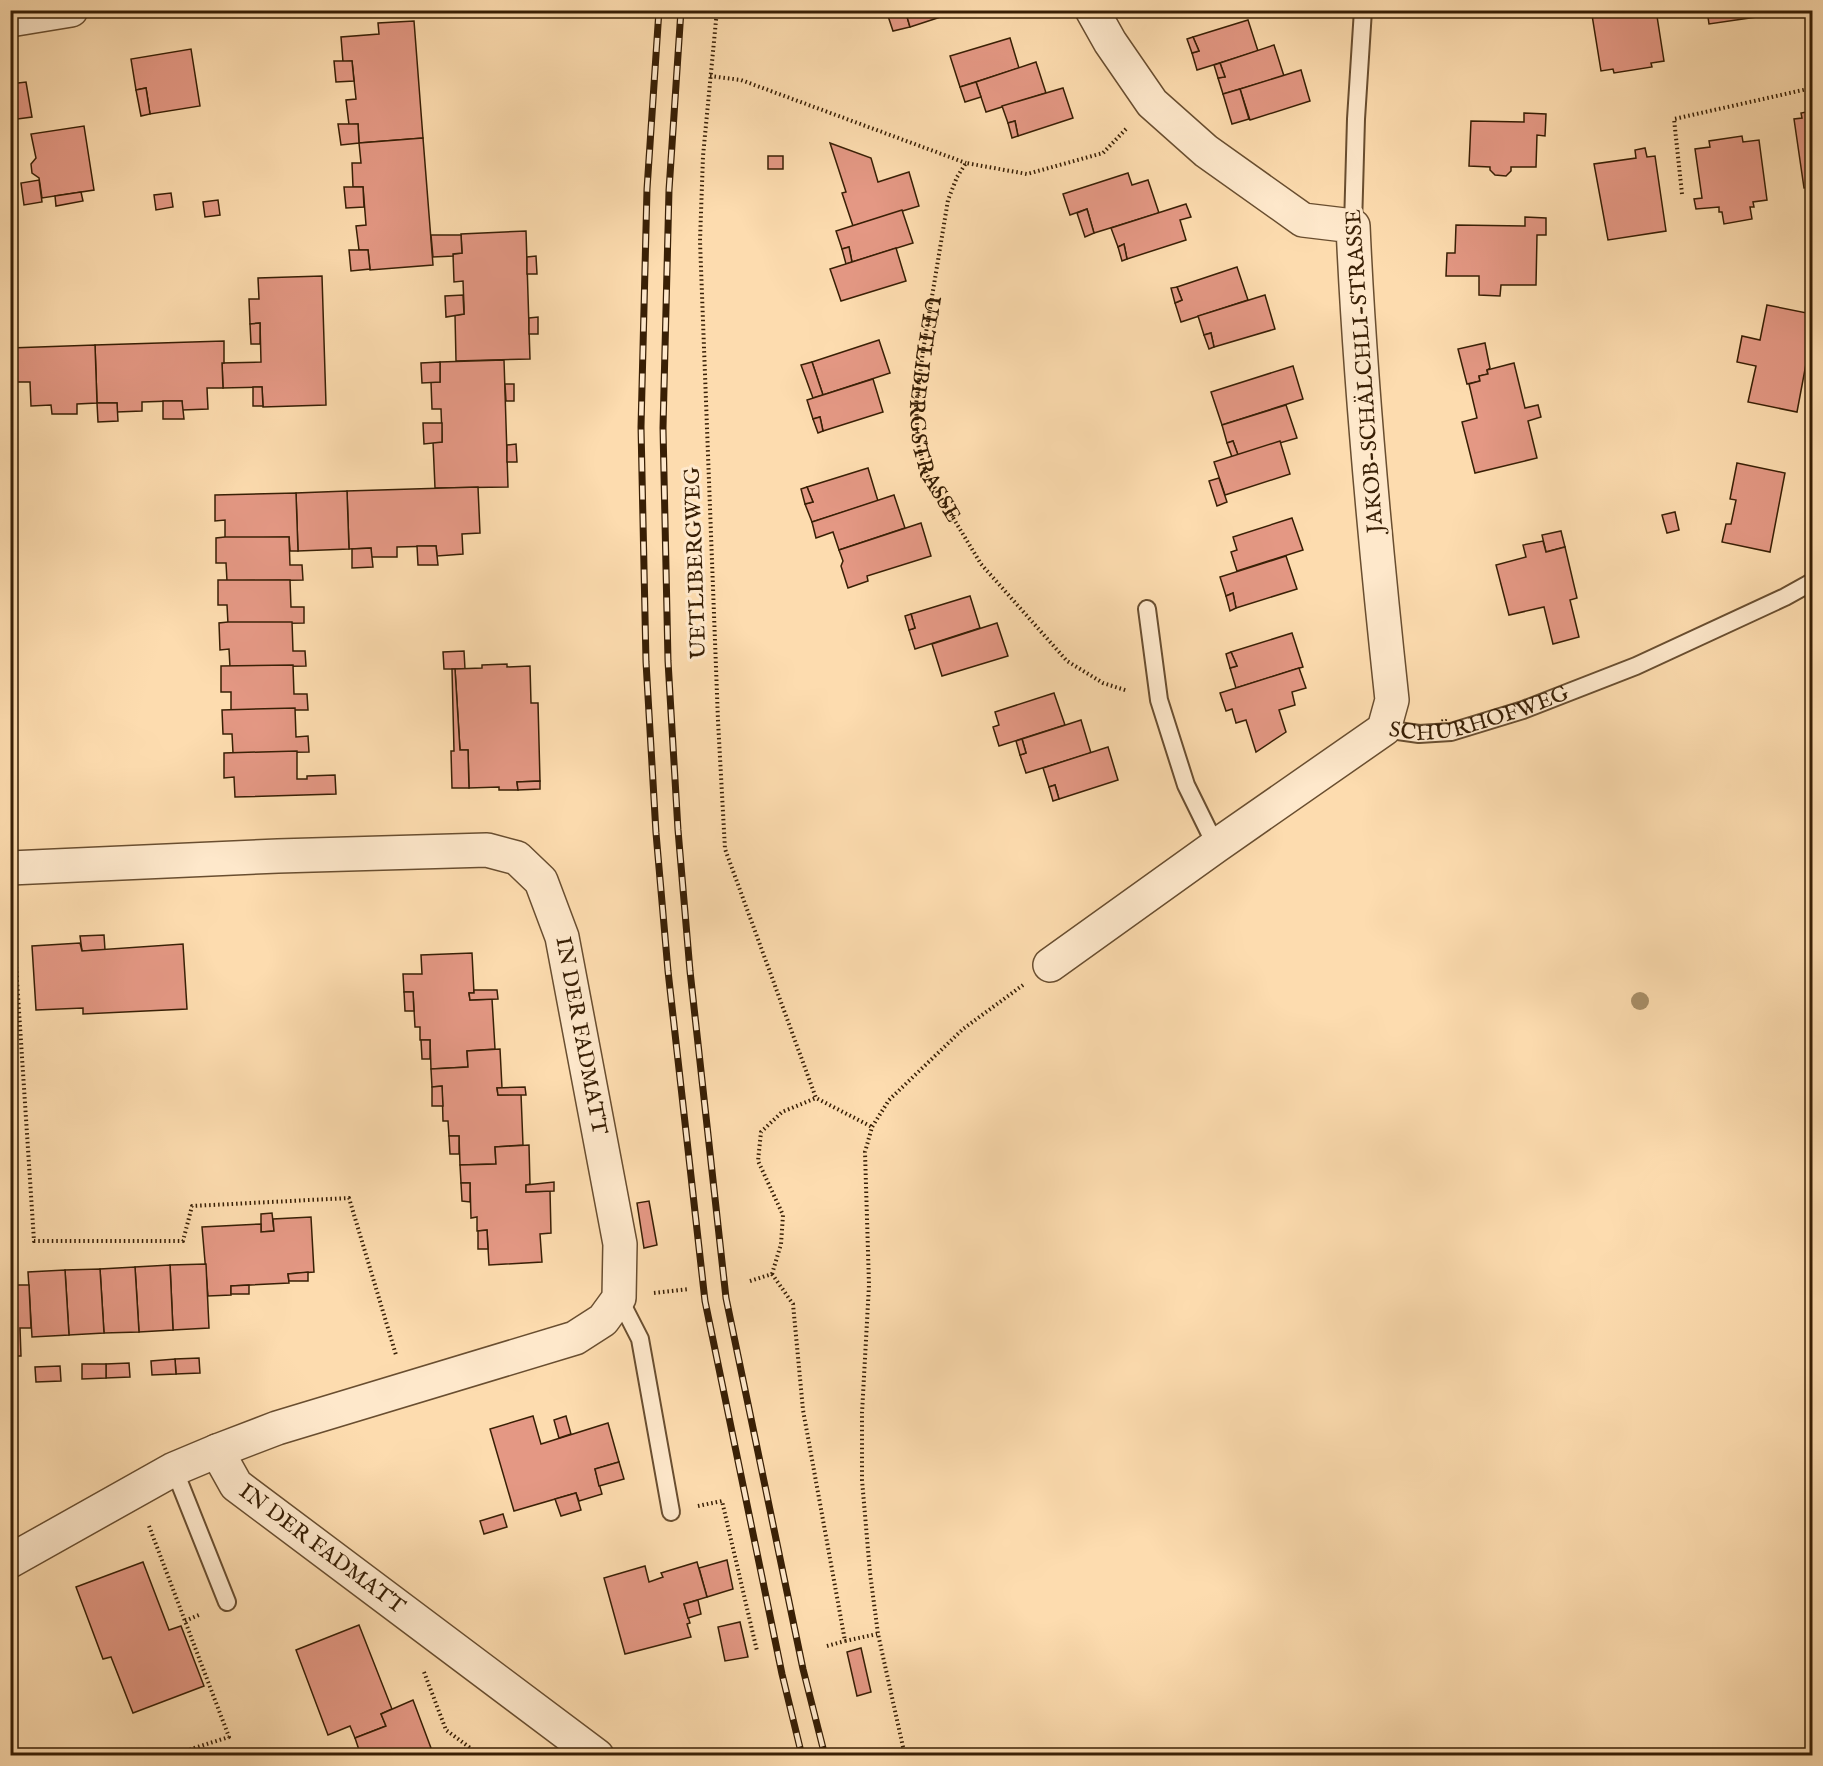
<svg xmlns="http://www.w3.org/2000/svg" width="1823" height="1766" font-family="'IM FELL English',serif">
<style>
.building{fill:#e49884;stroke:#381f05;stroke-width:1.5}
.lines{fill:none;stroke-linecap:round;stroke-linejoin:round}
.service-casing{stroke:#694e30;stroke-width:20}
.minor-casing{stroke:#694e30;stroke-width:36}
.path{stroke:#381f05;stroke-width:4;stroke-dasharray:1.5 3;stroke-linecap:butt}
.service{stroke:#fee8cb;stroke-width:16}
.minor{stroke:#fee8cb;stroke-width:33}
.rail-casing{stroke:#381f05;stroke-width:7}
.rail{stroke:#fee8cb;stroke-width:4.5;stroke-dasharray:14;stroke-linecap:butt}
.tree{fill:#a88e67}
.labels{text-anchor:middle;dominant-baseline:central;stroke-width:6;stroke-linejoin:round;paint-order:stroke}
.street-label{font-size:22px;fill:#381f05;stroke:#fee8cb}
</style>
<rect width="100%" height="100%" fill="#fddcaf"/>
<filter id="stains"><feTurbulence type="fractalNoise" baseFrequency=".00333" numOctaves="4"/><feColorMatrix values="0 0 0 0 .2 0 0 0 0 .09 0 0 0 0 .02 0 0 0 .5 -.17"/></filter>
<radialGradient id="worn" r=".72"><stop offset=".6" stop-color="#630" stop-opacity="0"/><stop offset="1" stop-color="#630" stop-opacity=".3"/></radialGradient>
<!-- building -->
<g class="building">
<polygon points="886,10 905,10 910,27 893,31"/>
<polygon points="905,10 962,10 910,27"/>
<polygon points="1615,10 1656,10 1664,61 1651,63 1652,67 1614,73 1613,69 1601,71 1592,15"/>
<polygon points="1707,10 1769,10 1770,15 1709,24"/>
<polygon points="1248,20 1258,51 1197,70 1192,53 1199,51 1193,37"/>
<polygon points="414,21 423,138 359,143 358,124 349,125 346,100 356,99 352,61 343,62 341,37 379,34 378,23"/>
<polygon points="1193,37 1199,51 1192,53 1187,39"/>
<polygon points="1010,38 1019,68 960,87 950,56"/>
<polygon points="1274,45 1284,76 1223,94 1218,78 1225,77 1220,63"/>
<polygon points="191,49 200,106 150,114 146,88 136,90 131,59"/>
<polygon points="334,61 352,61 354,81 336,82"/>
<polygon points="1036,62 1046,93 986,112 976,82"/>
<polygon points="1220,63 1225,77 1218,78 1214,65"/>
<polygon points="1301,70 1310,101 1250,120 1240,89"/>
<polygon points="26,82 32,117 10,120 10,84"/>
<polygon points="976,82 981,97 965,102 960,87"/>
<polygon points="146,88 150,114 141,116 136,90"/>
<polygon points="1063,88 1073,118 1018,136 1015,121 1008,123 1002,106"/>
<polygon points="1240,89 1249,119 1232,124 1223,94"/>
<polygon points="1812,111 1812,191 1812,187 1804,188 1794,119 1802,118 1801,113"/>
<polygon points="1524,113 1546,114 1545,136 1537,135 1536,167 1511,167 1511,171 1506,176 1495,175 1490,170 1490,167 1469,166 1471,121 1524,122"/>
<polygon points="1015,121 1018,136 1012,138 1008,123"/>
<polygon points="338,124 358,124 359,143 341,145"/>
<polygon points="84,126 94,190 42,198 39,178 32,173 31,164 36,158 31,134"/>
<polygon points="1742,136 1743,142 1759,140 1767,200 1753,202 1754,207 1750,207 1752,219 1724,224 1722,212 1719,212 1719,207 1696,209 1694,199 1702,198 1695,149 1710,147 1709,141"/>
<polygon points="423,138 433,265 370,270 368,250 359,250 356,226 366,225 363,187 353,187 352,163 361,163 359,143"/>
<polygon points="830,143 871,158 878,182 909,172 919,206 853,226 842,193 846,192"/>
<polygon points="1645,148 1647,157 1655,156 1666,231 1608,240 1594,164 1636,158 1635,150"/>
<rect x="768" y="156" width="15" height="13"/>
<polygon points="1128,173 1132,185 1148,180 1159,213 1094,233 1087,209 1070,215 1063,194"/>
<polygon points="39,180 42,202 24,205 21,183"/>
<polygon points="344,187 363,187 364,207 346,208"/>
<polygon points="81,192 83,201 56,206 55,196"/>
<polygon points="171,193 173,207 156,210 154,195"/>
<polygon points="218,200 220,215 205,217 203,202"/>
<polygon points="1186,204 1191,217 1180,220 1186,240 1127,259 1124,244 1118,247 1111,228"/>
<polygon points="1087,209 1094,233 1085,237 1077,213"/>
<polygon points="902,210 913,243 852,262 849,247 842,249 836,231"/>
<polygon points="1525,217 1546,218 1546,235 1537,235 1536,285 1501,285 1500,296 1479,295 1479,276 1446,276 1447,253 1455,253 1456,225 1525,226"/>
<polygon points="526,231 530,359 456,361 455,315 464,314 464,307 463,281 454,282 453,254 462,253 461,234"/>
<polygon points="431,235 461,235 462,253 453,254 453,256 433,257"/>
<polygon points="1124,244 1127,259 1122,261 1118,247"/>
<polygon points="849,247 852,262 846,264 842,249"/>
<polygon points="896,248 906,281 841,301 830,269"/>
<polygon points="349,250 368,250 370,269 351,271"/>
<polygon points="536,256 537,274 527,274 527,257"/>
<polygon points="1237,267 1248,300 1181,322 1175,303 1182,300 1177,287"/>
<polygon points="322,276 326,405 263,407 262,387 223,388 222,363 261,362 260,323 250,324 249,299 259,299 258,278"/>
<polygon points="1177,287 1182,300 1175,303 1171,288"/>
<polygon points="463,295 464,314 446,317 445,296"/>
<polygon points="1265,295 1275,329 1214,347 1211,333 1204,335 1198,316"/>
<polygon points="1767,305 1812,314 1812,332 1797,412 1748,402 1756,366 1737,362 1742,336 1760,340"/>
<polygon points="538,317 538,334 529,334 529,318"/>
<polygon points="260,323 260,344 251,344 250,324"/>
<polygon points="1211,333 1214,347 1209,349 1204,335"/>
<polygon points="879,340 890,373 823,395 812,362"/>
<polygon points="224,341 224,363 222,363 223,388 207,388 208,409 182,410 182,401 172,401 142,402 142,411 117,412 117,403 97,403 95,345"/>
<polygon points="1485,343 1490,368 1487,370 1488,374 1479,376 1480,381 1467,384 1458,349"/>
<polygon points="95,345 97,403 77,404 77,414 52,414 51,405 31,406 30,382 12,382 10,348"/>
<polygon points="504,360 508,487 435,488 433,442 442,442 442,435 441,409 432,409 431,382 440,382 440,362"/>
<polygon points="440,362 440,382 422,383 421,363"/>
<polygon points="812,362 823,395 813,398 801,365"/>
<polygon points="1514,363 1525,408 1538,405 1541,417 1528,421 1537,458 1475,473 1462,422 1477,418 1469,384 1480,381 1479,376 1488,374 1487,370"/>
<polygon points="1293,366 1303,399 1222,425 1211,392"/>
<polygon points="873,379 883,412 823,431 820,417 813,419 807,400"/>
<polygon points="505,384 514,384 514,401 506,401"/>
<polygon points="253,387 262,387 263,406 253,406"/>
<polygon points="163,401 182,401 184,419 163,419"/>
<polygon points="97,403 117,403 118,421 98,422"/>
<polygon points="1286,405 1297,438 1238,455 1233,441 1227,443 1222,425"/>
<polygon points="820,417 823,431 818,433 813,419"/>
<polygon points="423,423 442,423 442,442 424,444"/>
<polygon points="1233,441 1238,455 1232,457 1227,443"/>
<polygon points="1280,441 1290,474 1225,495 1214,462"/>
<polygon points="516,444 517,462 507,462 507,445"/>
<polygon points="1737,463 1785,473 1770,552 1722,542 1726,524 1731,524 1736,500 1730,499"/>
<polygon points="868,468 878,501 812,522 805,504 813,502 807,487"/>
<polygon points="1219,478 1227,502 1217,506 1209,481"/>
<polygon points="478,487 480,533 462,534 463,554 437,556 436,546 397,547 397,557 371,557 371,548 349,549 347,491"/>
<polygon points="807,487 813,502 805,504 801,489"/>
<polygon points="347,491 349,549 298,551 296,493"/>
<polygon points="296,493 298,551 290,551 289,537 225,539 225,520 215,521 215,495"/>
<polygon points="894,495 905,528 839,550 833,532 816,538 812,522"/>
<polygon points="1675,512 1679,530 1667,533 1662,515"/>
<polygon points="1292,518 1303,550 1237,571 1231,552 1237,550 1233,537"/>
<polygon points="921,523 931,556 867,576 868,581 848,588 841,566 843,561 839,550"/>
<polygon points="1561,531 1565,547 1546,552 1542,535"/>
<polygon points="225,537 289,537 290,565 302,565 303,580 227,581 226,563 216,563 216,538"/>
<polygon points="1543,541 1546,552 1565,547 1577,598 1570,600 1579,637 1553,644 1544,607 1509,615 1496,565 1526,557 1523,545"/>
<polygon points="417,546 436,546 438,565 418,565"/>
<polygon points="371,548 373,567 352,568 352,549"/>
<polygon points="1286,556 1297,589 1236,608 1233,593 1226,596 1220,577"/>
<polygon points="218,580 290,580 291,607 304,607 304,623 228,624 227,605 218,605"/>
<polygon points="1233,593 1236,608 1230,611 1226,596"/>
<polygon points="970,596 980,628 915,649 909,630 915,628 911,614"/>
<polygon points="911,614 915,628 909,630 905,616"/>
<polygon points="228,622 292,622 293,651 305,651 306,666 230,667 229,649 220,650 219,623"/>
<polygon points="997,623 1008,656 942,676 932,644"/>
<polygon points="1292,633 1303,667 1236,688 1230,668 1237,666 1231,652"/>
<polygon points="464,651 465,669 444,669 443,652"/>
<polygon points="1231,652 1237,666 1230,668 1226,654"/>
<polygon points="507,664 507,667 530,666 531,703 538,703 540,781 517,782 518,790 499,790 499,787 469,788 468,750 460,750 455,669 482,668 482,665"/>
<polygon points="293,665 294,694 307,694 308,710 231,710 231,692 221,692 221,666"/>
<polygon points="1299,668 1306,688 1292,692 1295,705 1279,710 1286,732 1256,752 1246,720 1236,723 1232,709 1226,711 1220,693"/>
<polygon points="452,669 455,669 460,750 468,750 469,788 452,788 451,751 454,751"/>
<polygon points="1054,693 1065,725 999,746 993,727 999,725 995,712"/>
<polygon points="295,708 296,737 308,736 309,752 233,753 232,734 223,734 222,710"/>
<polygon points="1081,720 1091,753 1026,773 1020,755 1026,753 1022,739"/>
<polygon points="1022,739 1026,753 1020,755 1016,741"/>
<polygon points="1108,747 1118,780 1059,799 1055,785 1049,787 1043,768"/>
<polygon points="297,751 297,779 307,779 307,776 335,775 336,794 235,797 234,777 224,778 224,753"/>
<polygon points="540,781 540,789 518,790 517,782"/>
<polygon points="1055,785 1059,799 1053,801 1049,787"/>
<polygon points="104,935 105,950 82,951 80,936"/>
<polygon points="80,943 82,951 183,944 187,1009 83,1014 83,1008 36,1010 32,946"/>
<polygon points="472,953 474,993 469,993 470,1000 492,999 495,1049 467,1051 468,1067 431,1069 430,1040 420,1040 420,1027 415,1027 413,992 404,992 403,974 422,974 421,955"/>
<polygon points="474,990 497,990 498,999 470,1000 469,993 474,993"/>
<polygon points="404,992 413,992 414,1011 405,1011"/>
<polygon points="421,1040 430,1040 430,1059 422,1059"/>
<polygon points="500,1049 502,1088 497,1088 498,1095 521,1094 523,1145 495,1147 496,1164 460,1165 459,1136 449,1136 448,1121 443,1121 442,1086 432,1087 431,1069 468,1067 467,1051"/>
<polygon points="442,1086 443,1106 432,1106 432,1087"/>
<polygon points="525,1087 526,1095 498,1095 497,1088"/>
<polygon points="449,1136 459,1136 459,1154 450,1154"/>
<polygon points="529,1145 530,1184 526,1185 526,1192 550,1191 551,1233 540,1234 542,1262 489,1265 487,1230 477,1231 477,1217 471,1218 470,1183 461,1183 460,1165 496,1164 495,1147"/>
<polygon points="554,1182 554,1191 526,1192 526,1185"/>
<polygon points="461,1183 470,1183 470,1202 462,1201"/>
<polygon points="649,1201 657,1245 644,1248 637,1203"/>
<polygon points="272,1213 274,1231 261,1232 261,1214"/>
<polygon points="311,1217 314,1272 288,1274 289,1283 231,1286 231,1295 208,1296 202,1227 261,1224 261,1232 274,1231 273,1219"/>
<polygon points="487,1230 488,1249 478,1249 478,1231"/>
<polygon points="206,1264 209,1328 173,1330 170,1265"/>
<polygon points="170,1265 173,1330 139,1332 135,1267"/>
<polygon points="135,1267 139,1332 104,1333 100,1269"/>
<polygon points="100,1269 104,1333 69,1335 65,1270"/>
<polygon points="65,1270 69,1335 32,1337 28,1272"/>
<polygon points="308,1272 308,1281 289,1281 288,1274"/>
<polygon points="10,1285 29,1285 31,1328 20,1328 21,1356 10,1356"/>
<polygon points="249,1285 249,1294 231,1294 231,1286"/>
<polygon points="199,1358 200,1373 176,1374 175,1359"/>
<polygon points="175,1359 176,1374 152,1375 151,1361"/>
<polygon points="129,1363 130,1377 106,1378 106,1364"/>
<polygon points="82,1364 106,1364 106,1378 82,1379"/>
<polygon points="60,1366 61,1381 36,1382 35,1367"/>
<polygon points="533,1416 541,1444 608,1423 619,1462 595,1469 602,1494 579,1501 576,1493 514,1511 490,1429"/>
<polygon points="566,1416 571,1434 559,1438 554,1420"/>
<polygon points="619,1462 624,1479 599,1486 595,1469"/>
<polygon points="576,1493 581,1510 561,1516 555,1499"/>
<polygon points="503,1514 507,1527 484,1534 480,1521"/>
<polygon points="727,1560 733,1589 707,1597 699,1568"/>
<polygon points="143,1562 169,1630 181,1626 204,1686 133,1713 111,1657 103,1659 76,1587"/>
<polygon points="697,1562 707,1597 684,1604 690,1623 687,1624 691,1637 625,1654 604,1578 645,1566 649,1582 663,1577 661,1573"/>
<polygon points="698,1600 701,1614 688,1618 684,1604"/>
<polygon points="740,1622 748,1657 725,1661 718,1627"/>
<polygon points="359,1625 392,1709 381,1714 386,1726 355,1738 350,1726 328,1735 296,1650"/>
<polygon points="861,1648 871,1692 857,1696 847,1652"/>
<polygon points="413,1700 434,1756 361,1756 355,1738 386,1726 381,1714"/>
</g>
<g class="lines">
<defs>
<g id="service">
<polyline points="1353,226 1356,119 1363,10"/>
<polyline points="1147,609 1159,700 1186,785 1216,846"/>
<path id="s2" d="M1384 729 1419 734 1451 732 1523 710 1636 666 1785 597 1812 582"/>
<polyline points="619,1298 640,1339 671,1512"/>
<polyline points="174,1469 227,1602"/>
</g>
<g id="minor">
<polyline points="10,20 71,10"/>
<path id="s3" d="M10 868 278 856 487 850 517 858 541 881 562 937 620 1244 619 1298 603 1320 575 1338 277 1428 217 1451 174 1469 10 1561"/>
<path d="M1050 965 1216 846 1384 729 1392 700C1375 542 1360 384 1353 226L1303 220 1206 151 1152 103 1110 42 1092 10"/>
<path id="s4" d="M217 1451 236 1485 597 1756"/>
</g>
</defs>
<!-- service casing -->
<use href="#service" class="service-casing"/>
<!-- minor casing -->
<use href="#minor" class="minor-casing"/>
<!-- path -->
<g class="path">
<polyline points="717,10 703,156 700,241 718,721 725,849 816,1098 872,1127"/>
<polyline points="710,76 741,80 966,163"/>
<path id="s1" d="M1126 129 1103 153 1027 174 966 163 957 177 948 200 923 351 916 405 918 444 926 473 981 564 1067 661 1103 683 1128 691"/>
<polyline points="1682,194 1674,119 1812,88"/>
<polyline points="12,904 34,1241 183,1241 192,1206 349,1198 396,1355"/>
<polyline points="772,1274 793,1304 803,1410 845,1641 877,1634"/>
<polyline points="772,1274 781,1244 783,1215 758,1161 761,1132 782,1112 816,1098"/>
<polyline points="750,1281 772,1274"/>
<polyline points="654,1293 689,1289"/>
<polyline points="698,1506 722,1501 757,1651"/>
<polyline points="149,1526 229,1737 191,1749 194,1756"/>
<polyline points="185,1621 201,1614"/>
<polyline points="827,1646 845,1641"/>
<polyline points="424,1672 446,1730 473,1750 475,1756"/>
<polyline points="905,1756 878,1634 870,1573 862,1480 862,1413 869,1285 865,1152 872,1127 889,1100 963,1029 1023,985"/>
</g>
<!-- service -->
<use href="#service" class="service"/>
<!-- minor -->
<use href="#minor" class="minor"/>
<defs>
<g id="rail">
<polyline points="659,10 647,189 641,427 646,662 656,833 668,971 705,1301 782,1674 802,1756"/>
<polyline points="681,10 669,190 663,428 668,661 678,830 690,971 726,1298 803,1669 825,1756"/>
</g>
</defs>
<!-- rail casing -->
<use href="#rail" class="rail-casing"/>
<!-- rail -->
<use href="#rail" class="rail"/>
</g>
<!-- trees -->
<circle class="tree" cx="1640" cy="1001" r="9"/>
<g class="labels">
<!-- street labels -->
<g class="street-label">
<text transform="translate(1365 371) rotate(-94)">JAKOB-SCHÄLCHLI-STRASSE</text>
<text stroke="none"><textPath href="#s1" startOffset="430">UETLIBERGSTRASSE</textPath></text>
<text transform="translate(696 563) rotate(-92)">UETLIBERGWEG</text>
<text stroke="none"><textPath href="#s2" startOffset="98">SCHÜRHOFWEG</textPath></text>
<text stroke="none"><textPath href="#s3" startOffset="702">IN DER FADMATT</textPath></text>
<text stroke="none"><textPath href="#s4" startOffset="146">IN DER FADMATT</textPath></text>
</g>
</g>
<!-- margin -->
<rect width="1823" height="1766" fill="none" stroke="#fddcaf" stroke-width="36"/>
<rect x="12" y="12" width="1799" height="1742" fill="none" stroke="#381f05" stroke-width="3"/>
<rect x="18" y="18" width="1787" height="1730" fill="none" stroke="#381f05" stroke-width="1.5"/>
<rect width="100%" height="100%" filter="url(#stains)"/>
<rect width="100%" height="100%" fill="url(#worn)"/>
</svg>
